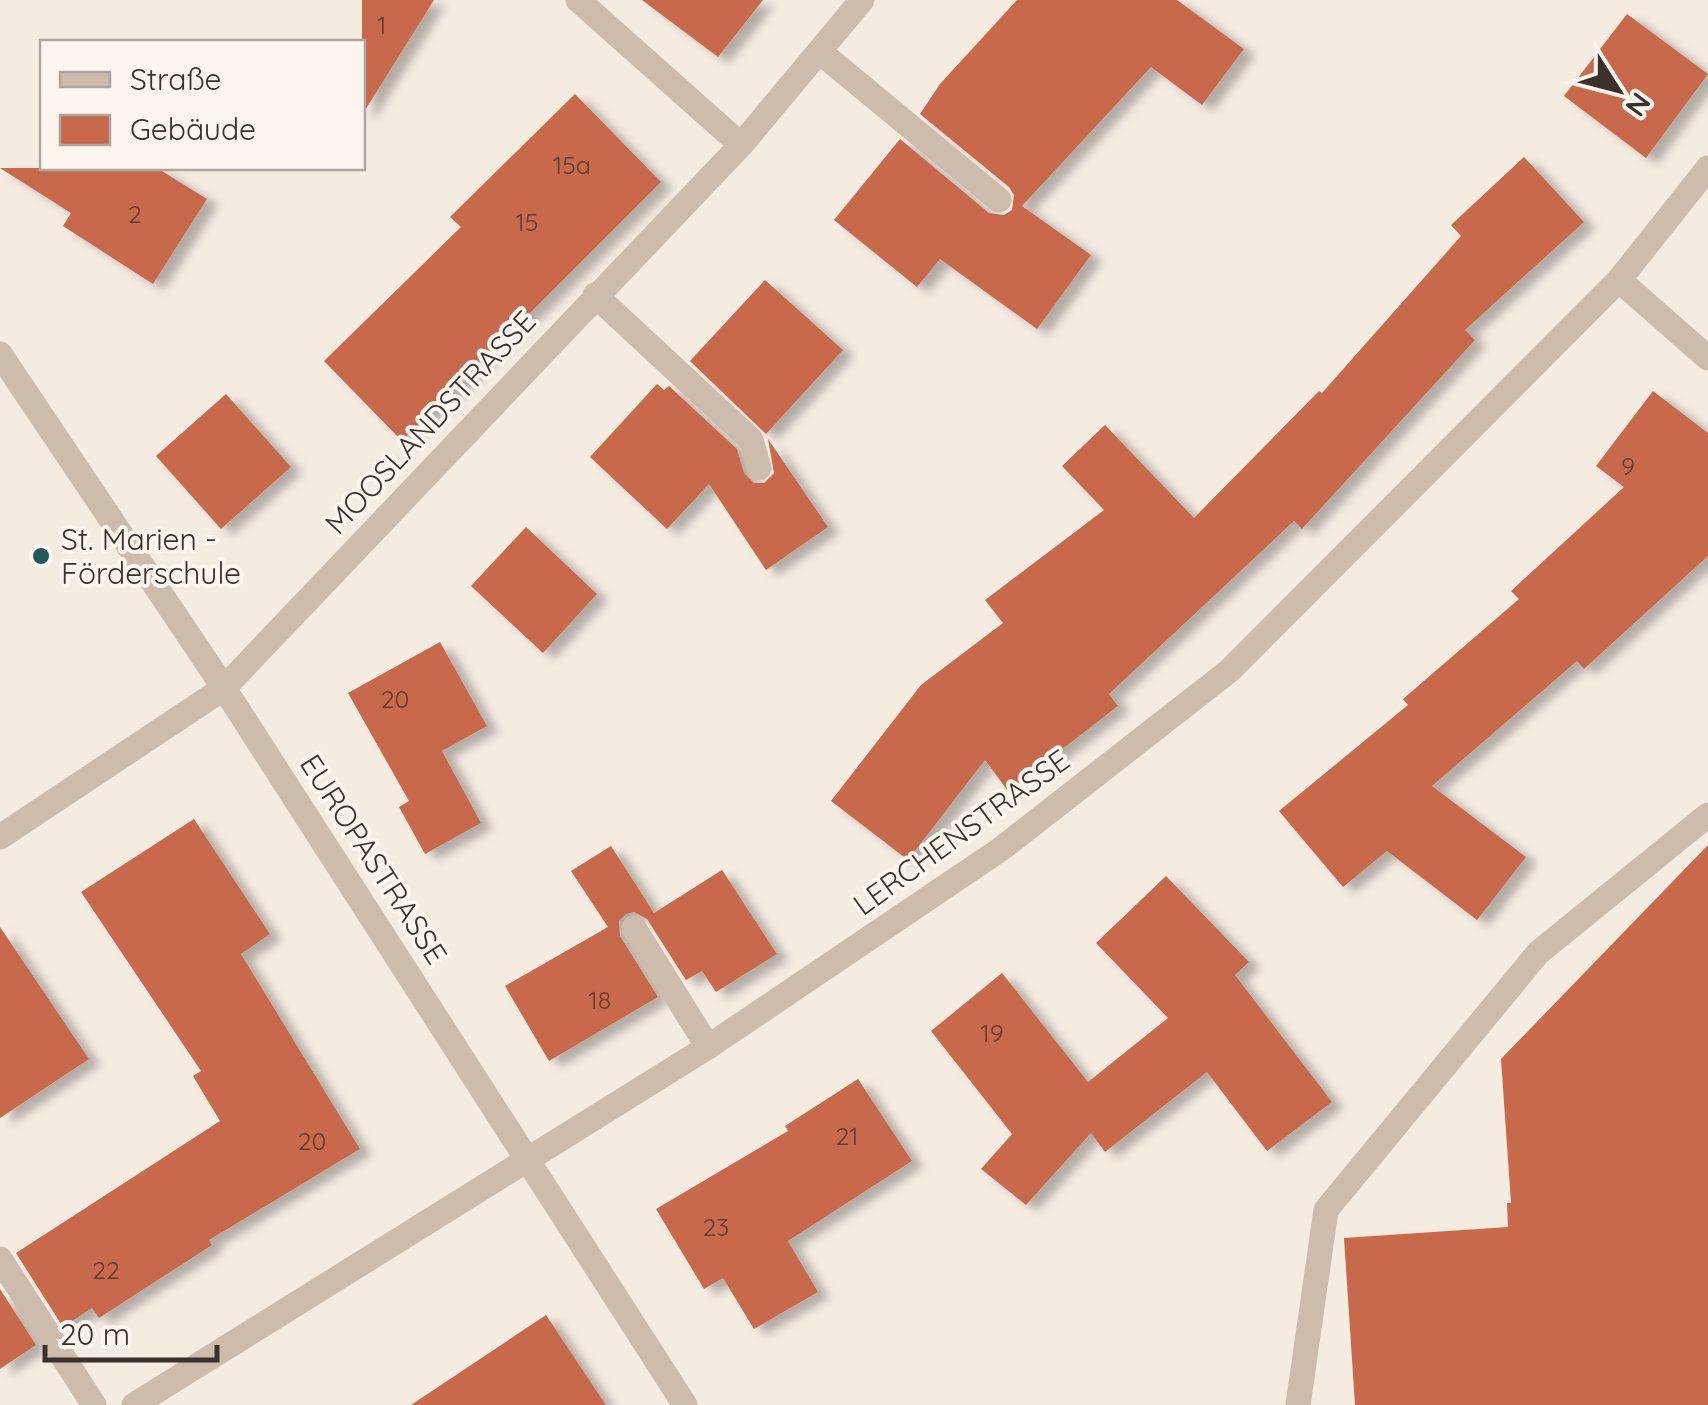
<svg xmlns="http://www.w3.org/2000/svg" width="1708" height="1405" font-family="Quicksand,sans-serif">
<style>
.building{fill:#c8694b;filter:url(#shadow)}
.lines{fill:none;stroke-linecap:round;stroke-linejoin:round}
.minor{stroke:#cdbbac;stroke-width:25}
.poi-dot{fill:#1f5a5e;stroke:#fbf5ee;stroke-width:4}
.labels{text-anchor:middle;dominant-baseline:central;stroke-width:8;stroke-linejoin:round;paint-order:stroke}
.number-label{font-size:25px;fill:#5e3e33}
.street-label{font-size:30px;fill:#3b302b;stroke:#fbf5ee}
.poi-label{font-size:30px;fill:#3b302b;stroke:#fbf5ee;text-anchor:start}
</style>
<defs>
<filter id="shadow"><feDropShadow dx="11" dy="6" stdDeviation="5" flood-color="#0004"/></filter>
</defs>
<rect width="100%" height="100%" fill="#f4ebe1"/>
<!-- building -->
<g class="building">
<polygon points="362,0 434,0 362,115"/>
<polygon points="642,0 763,0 718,57"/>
<polygon points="1017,0 1177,0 1244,49 1202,105 1151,67 1022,206 1091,255 1037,329 940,259 917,287 834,220 900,139 989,213 1004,215 1012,210 1014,195 1009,187 920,114 940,84"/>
<polygon points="1627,14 1708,74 1646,158 1564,96"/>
<polygon points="575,94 661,182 402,441 324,361 461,227 450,217"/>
<polygon points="1524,157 1584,222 1465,330 1475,340 1302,529 1294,521 1109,694 1118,706 1008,791 985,760 908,860 831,801 921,685 1003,623 985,600 1104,510 1062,466 1105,425 1194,518 1319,391 1322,393 1461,236 1451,225"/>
<polygon points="0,168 157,168 207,199 153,284 63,226 71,213"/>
<polygon points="765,280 843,350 766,434 690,361"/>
<polygon points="657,384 664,390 669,386 737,449 744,473 754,483 764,483 774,473 768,439 828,527 766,570 709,484 667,529 590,457"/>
<polygon points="1653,391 1708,433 1708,556 1584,669 1577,661 1432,786 1526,857 1477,920 1387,851 1343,887 1279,811 1408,705 1403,699 1519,599 1511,591 1624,487 1596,466"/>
<polygon points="226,394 291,467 221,529 156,456"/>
<polygon points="526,527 597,594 543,653 471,586"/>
<polygon points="440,642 487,726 442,751 481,823 425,854 399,807 409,801 348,693"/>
<polygon points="194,819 270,934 241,954 360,1149 209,1240 212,1245 99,1318 92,1308 63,1327 16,1253 220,1121 193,1076 201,1071 81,892"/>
<polygon points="1708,845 1708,1405 1355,1405 1344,1238 1508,1227 1507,1203 1511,1203 1501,1059"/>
<polygon points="611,846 654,913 722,870 777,954 716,992 702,971 686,980 647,919 634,912 626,914 619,921 620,936 658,997 549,1061 505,986 608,927 571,871"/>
<polygon points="1166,876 1249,962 1235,975 1332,1102 1267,1151 1207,1072 1105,1152 1091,1133 1026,1205 981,1169 1012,1134 931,1031 1002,973 1088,1082 1168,1018 1096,943"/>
<polygon points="0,927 89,1059 0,1118"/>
<polygon points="858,1079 912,1161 788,1241 818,1292 754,1329 723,1278 704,1289 656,1209 788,1131 785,1126"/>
<polygon points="0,1289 36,1345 0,1369"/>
<polygon points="546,1315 606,1405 411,1405"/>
</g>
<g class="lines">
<!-- minor -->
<g class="minor">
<polyline points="578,0 741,145"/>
<polyline points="820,52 999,200"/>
<polyline points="1619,280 1708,358"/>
<polyline points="595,295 751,440 759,468"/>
<polyline points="0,354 224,688 685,1405"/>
<polyline points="0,837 224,688 741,145 862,0"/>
<polyline points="634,928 708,1047"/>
<polyline points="0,1259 94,1405"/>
<polyline points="134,1405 708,1047 1001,849 1229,671 1619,280 1708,168"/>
<polyline points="1298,1405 1326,1210 1538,953 1708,815"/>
</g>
</g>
<!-- markers -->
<circle class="poi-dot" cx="41" cy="556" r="10"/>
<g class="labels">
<!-- number labels -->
<g class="number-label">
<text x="382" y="24">1</text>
<text x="572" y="164">15a</text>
<text x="135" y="213">2</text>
<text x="527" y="221">15</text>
<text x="1628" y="465">9</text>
<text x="395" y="698">20</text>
<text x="600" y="999">18</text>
<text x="992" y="1032">19</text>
<text x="847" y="1135">21</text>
<text x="312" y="1140">20</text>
<text x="716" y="1226">23</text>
<text x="106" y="1269">22</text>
</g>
<!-- street labels -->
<g class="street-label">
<text transform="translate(430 422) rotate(-47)">MOOSLANDSTRASSE</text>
<text transform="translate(961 832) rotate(-36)">LERCHENSTRASSE</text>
<text transform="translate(374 859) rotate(57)">EUROPASTRASSE</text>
</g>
<!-- poi labels -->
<g class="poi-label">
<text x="61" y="539">St. Marien -<tspan x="61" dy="34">Förderschule</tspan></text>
</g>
</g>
<!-- legend -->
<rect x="40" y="40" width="325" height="130" fill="#fbf5ee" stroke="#aea6a0" stroke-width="2.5"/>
<rect x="60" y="72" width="50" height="15" fill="#cdbbac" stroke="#aea6a0" stroke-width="2.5"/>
<text x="130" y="90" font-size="30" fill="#3b302b">Straße</text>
<rect x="60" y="115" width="50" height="30" fill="#c8694b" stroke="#aea6a0" stroke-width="2.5"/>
<text x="130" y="140" font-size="30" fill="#3b302b">Gebäude</text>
<!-- north arrow -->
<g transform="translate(1618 90) rotate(126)" stroke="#fbf5ee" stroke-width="8" paint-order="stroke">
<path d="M0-8L18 38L0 25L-18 38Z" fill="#3b302b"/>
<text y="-15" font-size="28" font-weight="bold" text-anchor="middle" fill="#3b302b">N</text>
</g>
<!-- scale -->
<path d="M45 1345v15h172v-15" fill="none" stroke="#3b302b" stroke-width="5"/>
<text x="60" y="1345" font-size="30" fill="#3b302b" stroke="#fbf5ee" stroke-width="8" paint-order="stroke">20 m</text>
</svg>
